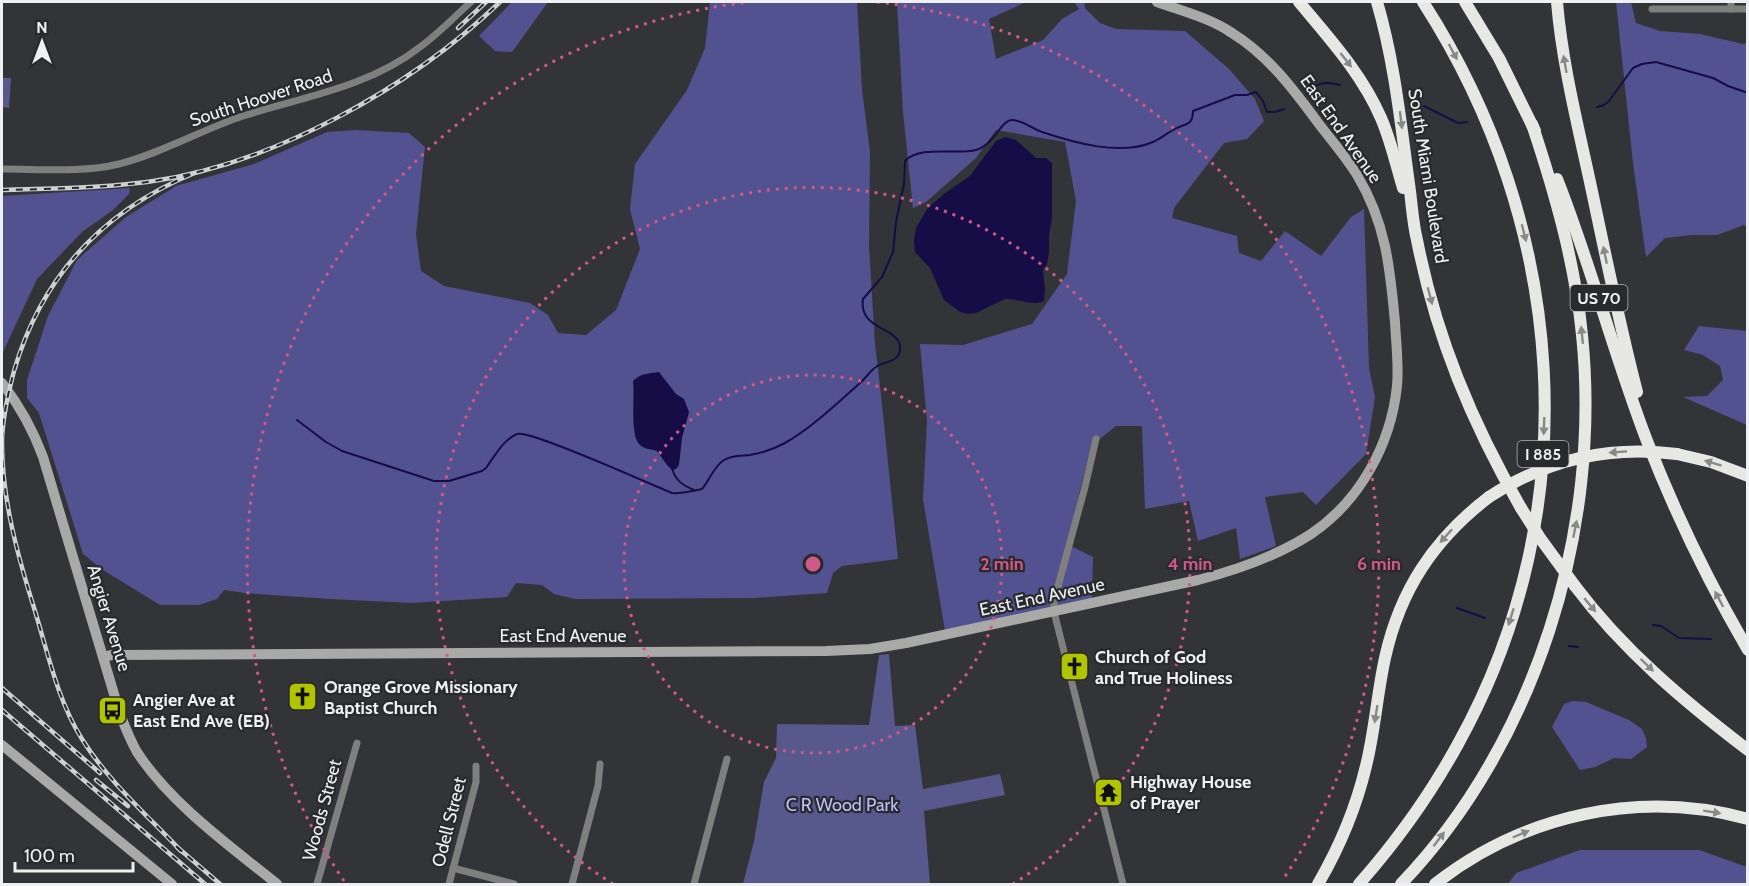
<svg xmlns="http://www.w3.org/2000/svg" width="1749" height="886" font-family="Cabin,sans-serif">
<style>
.green{fill:#57588c}
.forest{fill:#535290}
.water{fill:#170d46}
.lines{fill:none;stroke-linecap:round;stroke-linejoin:round}
.stream{stroke:#170d46;stroke-width:2}
.street{stroke:#7f7f7e;stroke-width:7}
.secondary{stroke:#a9aaa7;stroke-width:10}
.highway{stroke:#e7e8e4;stroke-width:12}
.rail-casing{stroke:#cfd0d2;stroke-width:4.5}
.rail{stroke:#292a2d;stroke-width:2;stroke-dasharray:7;stroke-linecap:butt}
.highway-bridge{stroke:#e7e8e4;stroke-width:12}
.oneway{fill:#888988}
.ring{fill:none;stroke:#d05988;stroke-width:3;stroke-dasharray:3 6}
.labels{text-anchor:middle;dominant-baseline:central;stroke-width:4.5;stroke-linejoin:round;paint-order:stroke}
.shield{fill:#292a2d;stroke:#b4b5b7;stroke-width:1.5}
.shield-label{font-size:16px;font-weight:bold;fill:#eff0f2}
.street-label{font-size:18px;fill:#eff0f2;stroke:#292a2d}
.poi-label{font-size:18px;font-weight:bold;fill:#eff0f2;stroke:#292a2d;text-anchor:start}
.park-label{font-size:18px;fill:#bdc0f8;stroke:#292a2d}
.centre{fill:#d05988;stroke:#292a2d;stroke-width:3}
.ring-label{font-size:18px;text-anchor:middle;font-weight:bold;fill:#d05988;stroke:#292a2d;stroke-width:4.5;stroke-linejoin:round;paint-order:stroke}
</style>
<rect width="100%" height="100%" fill="#333437"/>
<!-- green -->
<g class="green">
<polygon points="2,78 11,78 9,108 2,107"/>
<polygon points="889,654 895,726 915,725 923,789 1000,774 1005,795 924,811 930,884 743,884 754,841 764,782 776,758 777,724 869,725 879,655"/>
</g>
<!-- forest -->
<g class="forest">
<polygon points="512,2 548,2 512,52 495,51 479,36"/>
<polygon points="710,2 857,2 862,89 870,152 869,246 875,344 881,395 898,559 842,566 833,573 827,593 754,598 575,599 554,594 542,585 516,583 507,597 411,603 330,599 245,593 224,590 217,599 199,605 160,605 103,570 83,554 39,413 27,398 27,380 48,316 77,260 126,217 176,186 254,164 327,132 357,130 409,133 425,147 416,234 421,271 444,286 530,303 548,315 558,333 586,335 616,310 640,249 630,209 635,164 687,90 705,48"/>
<polygon points="897,2 1026,2 989,19 996,59 1043,40 1062,19 1079,9 1074,2 1084,2 1085,8 1100,23 1116,29 1185,31 1229,69 1255,99 1264,121 1247,139 1224,143 1174,208 1172,218 1237,236 1239,253 1261,261 1285,231 1321,256 1351,217 1364,209 1369,368 1375,397 1366,454 1316,505 1303,492 1265,497 1276,546 1240,559 1236,528 1198,541 1189,501 1145,509 1142,426 1116,426 1091,446 1067,544 1093,557 1092,599 945,631 923,499 927,421 920,344 963,345 1032,324 1067,274 1076,201 1065,142 996,130 976,158 926,202 913,208 903,112"/>
<polygon points="1616,2 1631,2 1636,23 1660,31 1700,34 1743,44 1747,43 1747,227 1744,225 1717,235 1692,235 1665,238 1646,257 1633,163"/>
<polygon points="130,188 129,194 113,210 82,232 37,279 2,354 2,196"/>
<polygon points="1699,326 1747,331 1747,425 1683,397 1707,396 1723,380 1720,366 1703,355 1684,350"/>
<polygon points="1573,701 1586,702 1629,720 1642,729 1646,738 1647,747 1631,759 1614,758 1595,767 1580,770 1552,727 1564,704"/>
<polygon points="1580,850 1699,850 1747,867 1747,884 1508,884 1516,873"/>
</g>
<!-- water -->
<g class="water">
<path d="M1005 137 1016 140 1036 158H1046L1052 163V217L1049 236V253L1047 264 1043 270 1045 290 1044 301C1033 307 1018 298 1005 299L976 313 969 314 960 312 944 300 930 268 915 252 914 241 916 228 927 209 945 193 970 176 996 141Z"/>
<path d="M659 372 676 394 684 399 689 412 682 438 679 465 676 469 672 470 667 465 657 451C651 449 643 449 639 444 630 434 635 396 633 381 639 374 650 373 659 372Z"/>
</g>
<g class="lines">
<!-- stream -->
<g class="stream">
<path d="M1306 91C1319 83 1324 81 1340 85"/>
<polyline points="1424,106 1458,123 1467,122"/>
<polyline points="1597,107 1604,105 1609,101 1633,68 1642,64 1656,62 1713,78 1728,86 1748,93"/>
<path d="M297 420 326 442 342 451 434 481H449L482 471 486 468C494 457 504 439 517 434 529 429 652 485 672 493 683 494 691 491 702 489 709 481 714 466 724 460 732 455 742 456 750 455 762 453 774 449 785 443 810 429 839 402 860 383 866 378 870 371 876 367 884 361 899 363 900 349 902 327 858 331 863 299L882 277 893 252 896 222 904 184 905 161C920 145 956 155 976 150 993 146 1001 120 1012 120 1022 120 1033 129 1042 132 1075 143 1120 156 1153 142 1160 139 1166 134 1173 130 1184 123 1193 127 1193 111L1235 95H1247L1256 92 1263 101 1267 112H1275L1284 109"/>
<path d="M672 468C675 480 682 485 694 490"/>
<polyline points="1457,608 1485,618"/>
<polyline points="1653,625 1661,626 1679,638 1711,639"/>
<polyline points="1569,646 1578,647"/>
</g>
<!-- street -->
<g class="street">
<polyline points="1731,2 1731,9 1748,9"/>
<polyline points="1652,9 1731,9"/>
<path d="M2 169C40 169 82 173 119 164 162 153 201 130 243 116 303 97 369 87 420 47 438 34 454 17 471 2"/>
<polyline points="1096,439 1085,487 1054,601 1054,612 1123,884"/>
<polyline points="453,868 514,884"/>
<polyline points="317,884 357,743"/>
<polyline points="449,884 476,782 476,766"/>
<polyline points="572,884 598,786 600,764"/>
<polyline points="694,884 727,759"/>
</g>
<!-- secondary -->
<g class="secondary">
<path d="M2 383C20 406 33 430 43 457L120 714C125 727 130 740 137 752 170 803 230 846 277 884"/>
<path d="M103 657 112 655 826 651 870 649 906 643 1198 580C1237 570 1277 556 1311 534 1360 501 1391 444 1397 386 1399 365 1396 343 1395 322 1390 268 1386 223 1357 175 1346 157 1332 141 1319 124 1294 90 1269 56 1232 33 1210 18 1182 11 1157 2"/>
<polyline points="2,745 172,884"/>
</g>
<!-- highway -->
<g class="highway">
<path d="M1299 2C1329 38 1362 74 1381 118 1391 141 1396 165 1403 188"/>
<path d="M1377 2C1395 63 1401 127 1410 191 1412 207 1413 224 1417 240 1436 337 1472 423 1521 508"/>
<polyline points="1465,2 1499,58 1535,131"/>
<path d="M1557 2C1562 62 1577 122 1590 182 1605 252 1619 323 1637 392"/>
<path d="M1557 179C1591 265 1614 355 1647 441 1675 513 1709 583 1748 650"/>
<polyline points="1677,454 1711,462 1748,476"/>
<path d="M1575 586C1623 650 1685 702 1748 750"/>
<path d="M1318 884C1339 848 1356 808 1366 766 1375 730 1377 694 1385 658 1400 590 1434 539 1489 497"/>
<path d="M1359 884C1397 841 1430 795 1458 744 1589 508 1567 225 1423 2"/>
<path d="M1401 884C1536 743 1602 529 1582 335 1575 263 1555 193 1532 124"/>
<path d="M1435 884C1523 815 1639 789 1748 819"/>
</g>
<defs>
<g id="rail">
<polyline points="458,28 486,2"/>
<path d="M2 190C50 189 99 188 147 182 272 165 410 88 500 2"/>
<polyline points="2,688 100,773"/>
<polyline points="2,710 205,884"/>
<polyline points="96,780 128,806"/>
<polyline points="177,847 220,884"/>
<path d="M181 851C147 815 108 781 82 739 58 701 48 654 35 611 18 557 2 500 2 443 2 419 8 394 14 371 42 275 105 209 197 172"/>
</g>
</defs>
<!-- rail casing -->
<use href="#rail" class="rail-casing"/>
<!-- rail -->
<use href="#rail" class="rail"/>
<!-- highway-bridge -->
<g class="highway-bridge">
<path d="M1489 497C1546 460 1609 445 1677 454"/>
<polyline points="1521,508 1540,538 1575,586"/>
</g>
</g>
<!-- one-way arrows -->
<defs><path id="oneway-solid" d="M-6-.8H1V-3.2L6.5 0L1 3.2V.8H-6Z" transform="scale(1.5)"/></defs>
<g class="oneway">
<use href="#oneway-solid" transform="translate(1453 52) rotate(62)"/>
<use href="#oneway-solid" transform="translate(1346 60) rotate(52)"/>
<use href="#oneway-solid" transform="translate(1565 64) rotate(-100)"/>
<use href="#oneway-solid" transform="translate(1401 120) rotate(83)"/>
<use href="#oneway-solid" transform="translate(1524 233) rotate(76)"/>
<use href="#oneway-solid" transform="translate(1605 255) rotate(-102)"/>
<use href="#oneway-solid" transform="translate(1430 296) rotate(75)"/>
<use href="#oneway-solid" transform="translate(1582 335) rotate(-96)"/>
<use href="#oneway-solid" transform="translate(1544 426) rotate(92)"/>
<use href="#oneway-solid" transform="translate(1618 452) rotate(176)"/>
<use href="#oneway-solid" transform="translate(1713 463) rotate(-163)"/>
<use href="#oneway-solid" transform="translate(1575 529) rotate(-79)"/>
<use href="#oneway-solid" transform="translate(1446 536) rotate(132)"/>
<use href="#oneway-solid" transform="translate(1719 599) rotate(-118)"/>
<use href="#oneway-solid" transform="translate(1590 605) rotate(50)"/>
<use href="#oneway-solid" transform="translate(1511 617) rotate(107)"/>
<use href="#oneway-solid" transform="translate(1647 665) rotate(44)"/>
<use href="#oneway-solid" transform="translate(1376 714) rotate(99)"/>
<use href="#oneway-solid" transform="translate(1712 812) rotate(9)"/>
<use href="#oneway-solid" transform="translate(1521 834) rotate(-23)"/>
<use href="#oneway-solid" transform="translate(1439 839) rotate(-53)"/>
</g>
<!-- distance rings -->
<g class="ring">
<circle cx="813" cy="564" r="189"/>
<path d="M613 884A377 377 0 1 1 1013 884"/>
<path d="M344 881A566 566 0 0 1 749 2M877 2A566 566 0 0 1 1282 881"/>
</g>
<!-- icons -->
<defs>
<symbol id="church-square" viewBox="-11 -11 22 22"><rect x="-9" y="-9" width="18" height="18" rx="4" fill="#b0c500" stroke="#292a2d"/><path d="M-1.2-6h2.4v3.5h3.3v2.4h-3.3V6h-2.4V-.1h-3.3v-2.4h3.3Z" fill="#111"/></symbol>
<symbol id="bus-square" viewBox="-11 -11 22 22"><rect x="-9" y="-9" width="18" height="18" rx="4" fill="#b0c500" stroke="#292a2d"/><path d="M-5-6H5V4H4V6H2V4H-2V6H-4V4H-5ZM-3.5-4V0h7V-4ZM-3.5 1.2v1.5H-2V1.2ZM2 1.2v1.5H3.5V1.2Z" fill="#111"/></symbol>
<symbol id="temple-square" viewBox="-11 -11 22 22"><rect x="-9" y="-9" width="18" height="18" rx="4" fill="#b0c500" stroke="#292a2d"/><path d="M0-6L5-2H3V0L6.5 2.5H4V6H1.5V3h-3V6H-4V2.5H-6.5L-3 0V-2H-5Z" fill="#111"/></symbol>
</defs>
<g fill-rule="evenodd">
<use href="#church-square" x="1058" y="650" width="33" height="33"/>
<use href="#church-square" x="286" y="680" width="33" height="33"/>
<use href="#bus-square" x="96" y="694" width="33" height="33"/>
<use href="#temple-square" x="1092" y="776" width="33" height="33"/>
</g>
<g class="labels">
<!-- shield labels -->
<g class="shield">
<rect x="1570.5" y="285" width="57" height="26" rx="4.5"/>
<rect x="1517.5" y="441" width="51" height="26" rx="4.5"/>
</g>
<g class="shield-label">
<text x="1599" y="298">US 70</text>
<text x="1543" y="454">I 885</text>
</g>
<!-- street labels -->
<g class="street-label">
<text transform="translate(261 98) rotate(-18)">South Hoover Road</text>
<text transform="translate(1341 129) rotate(55)">East End Avenue</text>
<text transform="translate(1428 176) rotate(81)">South Miami Boulevard</text>
<text transform="translate(1042 597) rotate(-12)">East End Avenue</text>
<text transform="translate(109 618) rotate(73)">Angier Avenue</text>
<text x="563" y="636">East End Avenue</text>
<text transform="translate(322 810) rotate(-75)">Woods Street</text>
<text transform="translate(449 822) rotate(-76)">Odell Street</text>
</g>
<!-- poi labels -->
<g class="poi-label">
<text x="1095" y="657">Church of God<tspan x="1095" dy="21">and True Holiness</tspan></text>
<text x="324" y="687">Orange Grove Missionary<tspan x="324" dy="21">Baptist Church</tspan></text>
<text x="133" y="700">Angier Ave at<tspan x="133" dy="21">East End Ave (EB)</tspan></text>
<text x="1130" y="782">Highway House<tspan x="1130" dy="21">of Prayer</tspan></text>
</g>
<!-- park labels -->
<g class="park-label">
<text x="842" y="805">C R Wood Park</text>
</g>
</g>
<circle cx="813" cy="564" r="9" class="centre"/>
<g class="ring-label">
<text x="1002" y="570">2 min</text>
<text x="1190" y="570">4 min</text>
<text x="1379" y="570">6 min</text>
</g>
<!-- border -->
<rect width="1749" height="886" fill="none" stroke="#eff0f2" stroke-width="6"/>
<!-- north arrow -->
<g transform="translate(42 42)" stroke="#292a2d" stroke-width="4.5" paint-order="stroke">
<path d="M0-4.5L10 22L0 15L-10 22Z" fill="#eff0f2"/>
<text y="-9" font-size="16" font-weight="bold" text-anchor="middle" fill="#eff0f2">N</text>
</g>
<!-- scale -->
<path d="M15 862v9h118v-9" fill="none" stroke="#eff0f2" stroke-width="3"/>
<text x="24" y="862" font-size="18" fill="#eff0f2" stroke="#292a2d" stroke-width="4.5" paint-order="stroke">100 m</text>
</svg>
